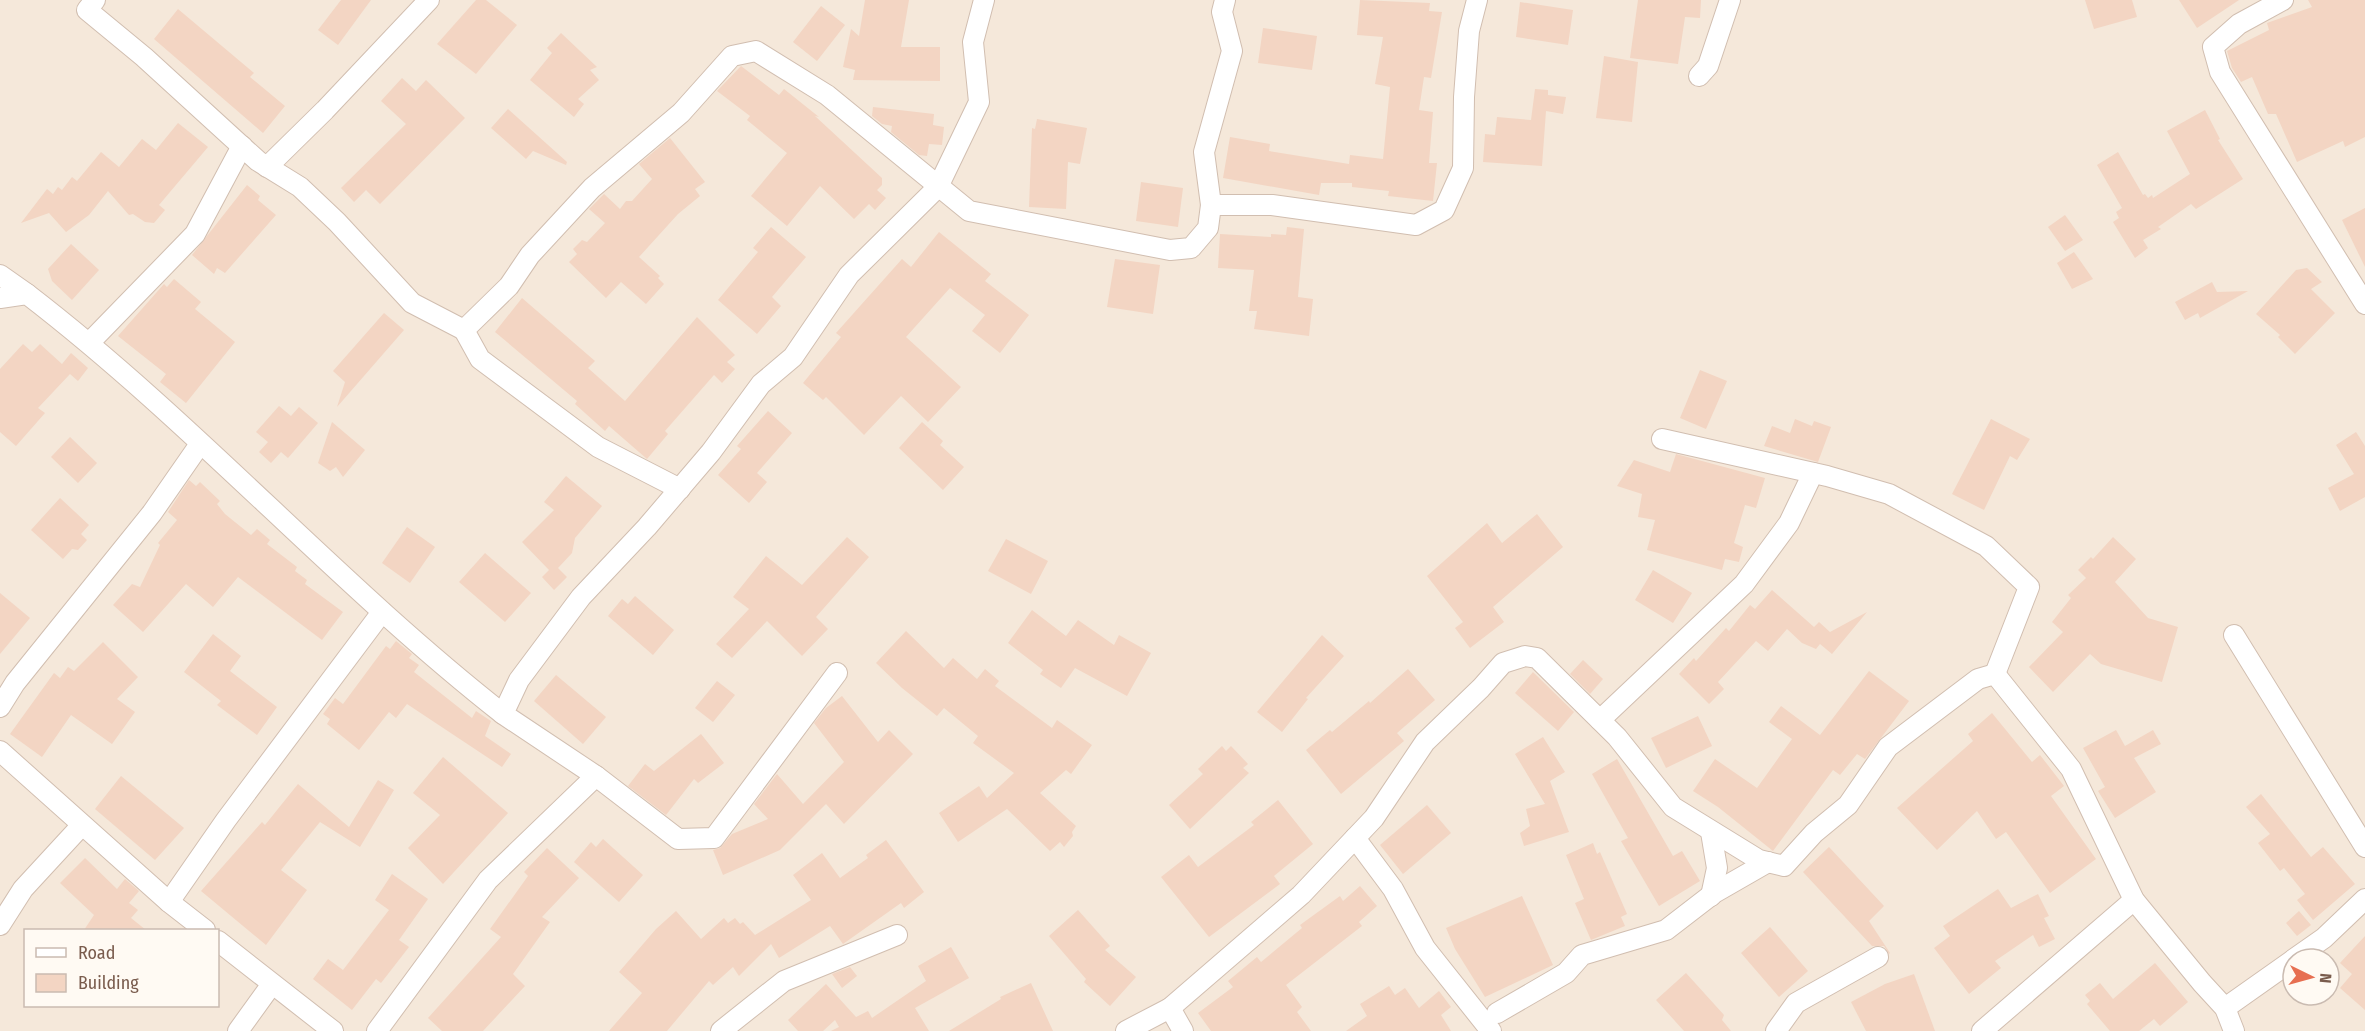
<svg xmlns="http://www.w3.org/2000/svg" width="2365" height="1031" font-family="'Fira Sans Condensed',sans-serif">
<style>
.residential{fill:#f5e8da;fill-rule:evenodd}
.building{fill:#f3d5c3}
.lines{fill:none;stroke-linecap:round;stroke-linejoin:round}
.minor-casing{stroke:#d1beb0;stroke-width:22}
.minor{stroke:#fff;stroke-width:20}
</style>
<rect width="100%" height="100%" fill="#fdf6ec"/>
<!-- residential -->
<path class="residential" d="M0 0H2365V1031H0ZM26 930H218V1006H26ZM2293 959H2329V995H2293Z"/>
<!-- building -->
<g class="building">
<polygon points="341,0 371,0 338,45 318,30"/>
<polygon points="476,0 486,0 517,25 476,74 437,44"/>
<polygon points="865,0 909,0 901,47 940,47 940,81 853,80 855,70 843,67 851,29 859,36"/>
<polygon points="1360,0 1430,3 1429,11 1442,12 1431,78 1424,77 1419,110 1433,112 1429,163 1437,163 1433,201 1388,196 1389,191 1352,187 1352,183 1321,183 1319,195 1223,178 1230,137 1270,144 1269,151 1349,164 1350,155 1383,159 1390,87 1375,84 1383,37 1357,35"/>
<polygon points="1638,0 1701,0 1700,18 1685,17 1678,64 1630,58"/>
<polygon points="2085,0 2132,0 2137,17 2094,29"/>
<polygon points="2179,0 2239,0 2197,28"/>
<polygon points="2308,0 2365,0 2365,137 2345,147 2343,141 2297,162 2276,114 2268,114 2252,77 2241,82 2232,68 2227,51 2269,30 2267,23 2312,7"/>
<polygon points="1520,2 1573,10 1568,45 1516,37"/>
<polygon points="821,6 845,25 817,61 793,42"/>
<polygon points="178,9 254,73 250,77 285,106 263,133 154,39"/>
<polygon points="1263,28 1317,36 1312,70 1258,63"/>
<polygon points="561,33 597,67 590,70 599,80 578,99 584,104 574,117 530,80 552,53 547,48"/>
<polygon points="1604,56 1638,62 1632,122 1596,118"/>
<polygon points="741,66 779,95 784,89 819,117 815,116 882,178 882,185 877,190 886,198 875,210 869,204 854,219 820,186 787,226 751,196 787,153 747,120 750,116 717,91"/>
<polygon points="402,78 416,91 426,80 465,118 380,204 366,190 354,202 341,188 406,124 381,101"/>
<polygon points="1535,89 1548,90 1548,95 1566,97 1563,114 1546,111 1542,166 1483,162 1485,134 1495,135 1497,117 1531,120"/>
<polygon points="873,107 934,114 933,125 944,127 942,145 929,144 927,156 919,155 891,132 892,126 882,124 872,116"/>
<polygon points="508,109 567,162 566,165 533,151 526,159 491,128"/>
<polygon points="2205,110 2220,139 2218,140 2243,179 2196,209 2191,204 2158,227 2161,229 2143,240 2148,248 2135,258 2113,222 2119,218 2116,212 2122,208 2097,165 2118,152 2143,195 2145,194 2148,198 2152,195 2153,198 2190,174 2167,131"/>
<polygon points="1037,119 1087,128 1080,164 1068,162 1066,209 1029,207 1032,128 1035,129"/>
<polygon points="178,123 208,147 159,205 165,210 154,223 145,222 133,214 129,215 108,191 89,215 66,232 49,213 21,223 47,189 53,194 58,187 62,190 72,177 77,181 101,152 119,167 142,139 156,150"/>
<polygon points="670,138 705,182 695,189 700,196 678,214 639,257 660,276 658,278 664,284 646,304 621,282 606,298 569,262 577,254 573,249 582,240 587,242 605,223 589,209 604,194 620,209 626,201 632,201 652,179 639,164"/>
<polygon points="1141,182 1183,188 1178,227 1136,221"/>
<polygon points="247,185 260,196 258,200 276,215 225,273 217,268 214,274 192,255"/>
<polygon points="2365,208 2365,267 2342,220"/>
<polygon points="2065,215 2083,240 2065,251 2048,227"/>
<polygon points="771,227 806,257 772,297 781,306 757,334 718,300 758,252 753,248"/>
<polygon points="1287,227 1304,229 1298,297 1313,299 1309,336 1254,329 1257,311 1249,311 1254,270 1218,268 1220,234 1271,237 1271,234 1286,235"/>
<polygon points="939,232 991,274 985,281 1029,315 1000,353 972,331 985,315 950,288 906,337 961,387 928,422 901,396 864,435 826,397 823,400 803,383 841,337 836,333 902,259 911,267"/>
<polygon points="71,244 99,270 72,300 52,281 48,269"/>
<polygon points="2074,252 2093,279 2072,289 2057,263"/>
<polygon points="1115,259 1160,265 1153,314 1107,307"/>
<polygon points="2307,268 2322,282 2311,289 2335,313 2295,354 2278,337 2280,335 2256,314 2296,270"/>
<polygon points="174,279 201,302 195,309 235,342 186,403 160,382 166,374 118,336 164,284 167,287"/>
<polygon points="2212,282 2217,292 2248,291 2200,318 2198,313 2185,320 2175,302"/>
<polygon points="522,298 595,361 588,368 625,401 697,317 735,355 727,362 735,369 722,383 714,375 665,431 668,434 647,459 609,426 605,431 575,404 577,401 495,332"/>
<polygon points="384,313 404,330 337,407 345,382 333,371"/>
<polygon points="23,344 32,352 40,344 62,364 71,353 88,368 78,381 70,374 38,408 45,413 16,446 0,432 0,369"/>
<polygon points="1700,370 1727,381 1706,429 1680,418"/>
<polygon points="279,406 291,416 299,407 318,423 288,458 281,452 271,463 259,452 268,442 256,432"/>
<polygon points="768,411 792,433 757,473 767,482 749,503 718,475 741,449 737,446"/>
<polygon points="1795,419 1812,426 1814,421 1831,427 1818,462 1764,446 1772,426 1790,433"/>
<polygon points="1991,419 2030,439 2017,460 2010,456 1984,510 1952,494"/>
<polygon points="332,422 365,450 343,477 336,467 330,471 318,463"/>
<polygon points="922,422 943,441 940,445 964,467 943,490 899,448"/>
<polygon points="2356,432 2365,446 2365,497 2340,511 2328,488 2354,474 2336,445"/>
<polygon points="70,437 97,463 78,483 51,457"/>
<polygon points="1676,454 1765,478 1756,508 1745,505 1734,543 1743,547 1739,562 1725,559 1722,570 1647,550 1655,520 1638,517 1642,494 1617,486 1634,460 1670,472"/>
<polygon points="566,476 602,506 575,538 572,553 558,568 567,577 554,590 542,577 549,570 522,542 554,510 544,502"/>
<polygon points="189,480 196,486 200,482 220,501 217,504 225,514 251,535 257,529 270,540 267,544 297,567 295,571 307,580 305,584 343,612 322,640 238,577 213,607 186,584 143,632 113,605 132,584 140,587 160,545 158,543 177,520 168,512"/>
<polygon points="60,498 89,525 81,534 87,540 78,550 72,549 63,559 31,530"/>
<polygon points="1537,514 1563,547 1493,607 1504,622 1470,648 1455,628 1463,622 1427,576 1487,523 1502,543"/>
<polygon points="407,527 435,547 410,583 382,563"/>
<polygon points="847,537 869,557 816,617 828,629 802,656 767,621 732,658 716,644 749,609 733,597 766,556 802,585"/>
<polygon points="2113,537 2136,559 2115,582 2148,618 2178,627 2162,682 2101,664 2090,654 2053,692 2029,667 2063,632 2052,622 2071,598 2068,595 2086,578 2078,570 2091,557 2093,559"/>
<polygon points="1006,539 1048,561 1031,594 988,571"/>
<polygon points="485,553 531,593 505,622 459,582"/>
<polygon points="1653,570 1692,593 1673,623 1635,600"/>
<polygon points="1772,590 1814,627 1819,622 1830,632 1867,612 1832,654 1820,644 1816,649 1802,643 1787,629 1768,651 1756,641 1718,682 1724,689 1709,704 1679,674 1694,658 1696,661 1726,628 1729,631 1750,605 1755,609"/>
<polygon points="0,593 30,618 0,654"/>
<polygon points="635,596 674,630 653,655 608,616 622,599 628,604"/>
<polygon points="1032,610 1066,636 1078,620 1114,645 1119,635 1151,653 1127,696 1075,668 1061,688 1040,674 1043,670 1008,643"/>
<polygon points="906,631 944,668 953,658 977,679 985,669 999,681 995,686 1052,728 1057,720 1092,745 1071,774 1066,770 1040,793 1076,826 1072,832 1073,836 1064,847 1060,842 1050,851 1007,809 958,842 939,813 979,786 987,798 1014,773 973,743 978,736 944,708 937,716 902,688 876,663"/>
<polygon points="213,634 241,656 230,671 277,707 257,735 217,705 221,701 184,672"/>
<polygon points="1322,635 1344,656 1306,698 1308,699 1282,732 1257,712"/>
<polygon points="396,641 412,654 409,658 419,665 414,672 472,718 476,711 491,721 485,736 511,754 502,767 407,704 396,718 389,712 359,750 327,724 330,719 323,714 335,698 343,704 386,646 390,649"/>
<polygon points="103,642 138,677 117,699 135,712 112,744 71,715 42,757 10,734 54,673 60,678 68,667 74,671"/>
<polygon points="1583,660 1603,679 1590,694 1570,674"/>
<polygon points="1408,669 1435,700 1397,733 1404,741 1341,794 1306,750 1330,730 1332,732 1369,701 1370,703"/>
<polygon points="1869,671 1909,701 1865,759 1857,754 1840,775 1833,770 1773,851 1718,807 1693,791 1715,759 1757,788 1792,739 1769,722 1781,706 1820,735"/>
<polygon points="1533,672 1574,712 1558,731 1515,693"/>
<polygon points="556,675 606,717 583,744 534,701"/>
<polygon points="717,681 735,695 713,722 695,708"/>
<polygon points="842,696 878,742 889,730 913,754 844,824 826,804 780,850 723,875 713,850 720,848 732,834 768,819 754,804 777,774 803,804 844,762 814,723 826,708"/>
<polygon points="1992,713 2032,762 2040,755 2064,786 2051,796 2096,859 2050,893 2006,832 1996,839 1977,811 1937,850 1897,808 1973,741 1968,734"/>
<polygon points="1698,716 1712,746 1666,768 1651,738"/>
<polygon points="2116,730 2125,746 2153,730 2161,744 2134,758 2156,792 2115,818 2098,791 2105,787 2083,748"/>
<polygon points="701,734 724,763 698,783 694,779 666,815 628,786 645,764 654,771"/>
<polygon points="1543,737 1565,772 1550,781 1569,832 1524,846 1520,833 1530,826 1526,809 1545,804 1515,754"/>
<polygon points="1222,746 1226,751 1231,746 1248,764 1243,768 1249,773 1190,829 1169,805 1203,774 1198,769"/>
<polygon points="443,757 508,813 443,884 408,848 440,815 413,793"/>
<polygon points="1617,759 1673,856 1682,851 1700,881 1659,906 1621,841 1628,838 1592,774"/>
<polygon points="121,776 184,828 155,860 95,809"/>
<polygon points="378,780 394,790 360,847 320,822 281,870 307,890 266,945 201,891 262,822 265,825 298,784 349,827"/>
<polygon points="2261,794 2311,857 2323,847 2355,884 2313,920 2297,900 2305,894 2284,868 2280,871 2258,843 2270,834 2246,807"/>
<polygon points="1278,800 1313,844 1274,876 1280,884 1209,937 1161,877 1189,855 1198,867 1254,825 1251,822"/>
<polygon points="1427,805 1451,833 1403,874 1380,845"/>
<polygon points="603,839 643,875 619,902 574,862 591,842 596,847"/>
<polygon points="886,840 924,892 904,908 901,903 843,944 830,926 779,958 771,944 739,976 733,967 713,985 709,981 667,1031 609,1031 642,993 619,972 656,929 676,911 701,939 724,918 728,923 735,918 740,924 743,922 755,935 811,900 793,875 822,853 840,878 868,858 866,855"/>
<polygon points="1593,843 1597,854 1600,852 1627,914 1621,917 1625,926 1591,940 1575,903 1584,899 1566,855"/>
<polygon points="1829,847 1884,906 1869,921 1890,953 1889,954 1884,946 1872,946 1803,872"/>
<polygon points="547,848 579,878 542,917 550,922 513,974 525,986 483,1031 442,1031 428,1018 501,937 490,929 528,876 524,872"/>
<polygon points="85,858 117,889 125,879 139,891 129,903 138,910 131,918 146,930 84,930 94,915 60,883"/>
<polygon points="392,874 428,899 399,940 409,947 381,983 376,979 352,1010 313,979 328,959 343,970 389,910 375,900"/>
<polygon points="1360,886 1377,906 1359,922 1362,926 1286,985 1302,1007 1297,1012 1311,1031 1211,1031 1198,1013 1233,987 1228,981 1257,957 1261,962 1302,928 1300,925 1340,896 1343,901"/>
<polygon points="1998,889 2011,908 2038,894 2049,916 2044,918 2055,939 2039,947 2033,935 1995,961 2001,968 1969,994 1934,948 1950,936 1943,926"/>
<polygon points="1522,896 1553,965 1485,997 1455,949 1446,928"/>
<polygon points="1078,910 1110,946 1105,950 1136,977 1110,1006 1084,982 1086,979 1049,936"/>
<polygon points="2299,911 2311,925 2297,936 2286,923"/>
<polygon points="1770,927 1808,971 1779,997 1741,953"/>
<polygon points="2365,936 2365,1010 2340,988 2352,974 2340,963"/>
<polygon points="951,947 969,978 915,1008 929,1031 831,1031 839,1027 835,1020 823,1031 798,1031 788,1020 826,984 856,1017 868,1011 872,1018 926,981 918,966"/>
<polygon points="2155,963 2188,1002 2160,1026 2154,1019 2139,1031 2110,1031 2087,1004 2090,1001 2085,995 2100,983 2113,999"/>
<polygon points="850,967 857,976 842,988 832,974"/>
<polygon points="1686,973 1724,1015 1722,1020 1731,1031 1684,1031 1656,1000"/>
<polygon points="1914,974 1935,1031 1866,1031 1851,1002 1885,984"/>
<polygon points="1031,983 1053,1031 949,1031 1001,999 1000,997"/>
<polygon points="1389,986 1395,995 1405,988 1419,1008 1439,991 1451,1007 1441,1015 1451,1031 1346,1031 1367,1016 1360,1004"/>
</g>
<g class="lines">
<defs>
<g id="minor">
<polyline points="95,0 87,10 144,57 258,161 300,187 337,222 412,303 464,330"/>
<polyline points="2283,0 2239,24 2213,47 2220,72 2365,304"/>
<polyline points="1699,76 1708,66 1730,0"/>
<polyline points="267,167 325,110 429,0"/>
<polyline points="1211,205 1204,152 1232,51 1222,12 1225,0"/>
<polyline points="0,275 27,294"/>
<path d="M0 298 27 294C195 423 336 583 503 714"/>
<polyline points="90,342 195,234 242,146"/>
<polyline points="1662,439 1827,476 1889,494 1986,546 2029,587 1995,674"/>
<polyline points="680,489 598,447 480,359 464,330 509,286 530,255 592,188 681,113 732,56 756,51 827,95 969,211 1170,250 1191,248 1208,228 1211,205 1272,205 1416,225 1444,210 1463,168 1464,97 1469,31 1477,0"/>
<polyline points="2234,635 2365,847"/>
<polyline points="837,673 714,838 678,839 596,776 503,714 519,680 581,597 647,527 711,452 761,384 793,357 849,275 938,187 979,102 973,42 984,0"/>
<polyline points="0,707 15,683 152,513 200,444"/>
<polyline points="1600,720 1744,584 1789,523 1813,473"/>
<polyline points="0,751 169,902 205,930"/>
<polyline points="1355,838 1393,889 1425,948 1491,1031"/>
<polyline points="1711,896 1717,868 1711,832"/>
<polyline points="169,902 226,820 382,612"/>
<polyline points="0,925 23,889 82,825"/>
<polyline points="218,941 333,1031"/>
<polyline points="2294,959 2324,938 2365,899"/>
<polyline points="1170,1008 1183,1031"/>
<polyline points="2225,1008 2293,960"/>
<polyline points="1497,1013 1566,973 1582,955 1666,930 1714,893 1768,862"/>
<polyline points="238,1031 272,984"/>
<polyline points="377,1031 488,880 596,776"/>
<polyline points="721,1031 784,981 897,935"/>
<polyline points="1126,1031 1170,1008 1301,895 1374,818 1425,742 1481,688 1503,663 1525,656 1537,658 1617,737 1673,807 1759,860 1784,866 1814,833 1848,805 1888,747 1978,679 1995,674 2071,769 2134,900 2202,983 2225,1008 2234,1031"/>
<polyline points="1776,1031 1796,1003 1878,957"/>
<polyline points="1982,1031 2134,900"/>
</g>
</defs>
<!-- minor casing -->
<use href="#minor" class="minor-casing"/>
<!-- minor -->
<use href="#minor" class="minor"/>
</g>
<!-- legend -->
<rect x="24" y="929" width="195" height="78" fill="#fffaf3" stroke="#cabbb1" stroke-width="1.5"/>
<rect x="36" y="948" width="30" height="9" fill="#ffffff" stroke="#cabbb1" stroke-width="1.5"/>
<text x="78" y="959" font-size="18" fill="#7a5c4d">Road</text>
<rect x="36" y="974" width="30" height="18" fill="#f3d5c3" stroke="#cabbb1" stroke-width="1.5"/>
<text x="78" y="989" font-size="18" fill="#7a5c4d">Building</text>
<!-- north arrow -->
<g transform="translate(2311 977) rotate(95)"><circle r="28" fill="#fffaf3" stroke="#cabbb1" stroke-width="1.5"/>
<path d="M0-4.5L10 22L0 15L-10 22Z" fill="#e76f51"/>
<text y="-9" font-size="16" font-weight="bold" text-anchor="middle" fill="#7a5c4d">N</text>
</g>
</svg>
